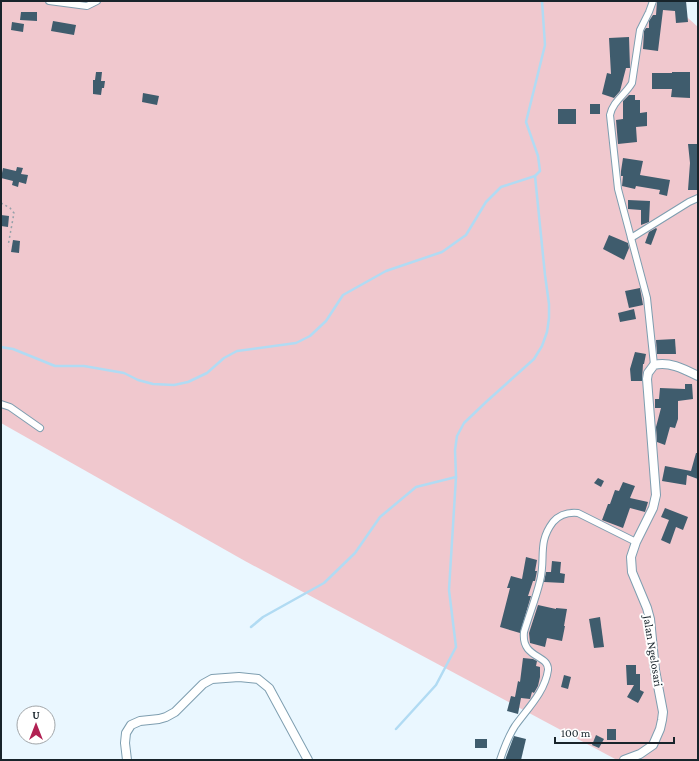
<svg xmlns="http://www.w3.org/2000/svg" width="699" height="761" font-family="'Crimson Pro',serif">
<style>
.green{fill:#f0c8ce}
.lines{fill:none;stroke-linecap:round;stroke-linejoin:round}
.stream{stroke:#b1dbf3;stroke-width:2.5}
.building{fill:#3f5c6d}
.minor-casing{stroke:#7e9eb0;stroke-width:8}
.tertiary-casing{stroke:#7e9eb0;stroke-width:10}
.path{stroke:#95a1a9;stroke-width:1.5;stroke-dasharray:2 3;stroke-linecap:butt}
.minor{stroke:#fff;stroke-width:6}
.tertiary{stroke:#fff;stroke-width:8}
.labels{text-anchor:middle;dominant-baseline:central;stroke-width:4;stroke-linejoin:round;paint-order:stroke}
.street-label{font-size:12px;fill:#18242b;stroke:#fff}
</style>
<rect width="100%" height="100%" fill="#eaf7ff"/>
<!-- green -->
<polygon class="green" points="1,1 669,1 698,27 698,760 617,760 245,561 1,423"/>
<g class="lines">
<!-- stream -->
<g class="stream">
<polyline points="1,347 13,349 55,366 84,366 124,373 138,380 153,384 174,385 188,382 207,373 224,358 237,351 296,343 310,336 326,321 343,295 386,271 442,252 466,235 486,202 501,187 535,176 540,171 538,156 526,122 545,45 542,1"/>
<polyline points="251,627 263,617 324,583 355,553 380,517 416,487 456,477"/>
<polyline points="396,729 436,685 456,647 449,590 456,477 455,450 457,436 464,423 486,402 534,359 542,346 547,332 549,318 549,304 545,275 535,176"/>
</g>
</g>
<!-- building -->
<g class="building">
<polygon points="657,1 686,1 688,22 676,23 675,11 663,10 658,51 643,49 644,31 646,28 649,28 649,21 653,15 656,15"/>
<polygon points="21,12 37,12 37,21 20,20"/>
<polygon points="53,21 76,25 74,35 51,31"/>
<polygon points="12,22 24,24 23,32 11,30"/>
<polygon points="629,37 630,68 626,68 620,91 614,98 602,94 607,73 611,74 609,38"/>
<polygon points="96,72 102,72 101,81 105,81 104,88 102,88 101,95 93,94 93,80 95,80"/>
<polygon points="672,72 690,72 690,98 671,97 672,89 652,89 652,73 672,73"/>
<polygon points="143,93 159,96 157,105 142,102"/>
<polygon points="629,95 635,95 635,100 640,100 640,113 647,112 647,126 636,127 637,142 618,144 616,120 623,119 623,101"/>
<rect x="590" y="104" width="10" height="10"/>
<rect x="558" y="109" width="18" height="15"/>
<polygon points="688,144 698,144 698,190 688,190 690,163"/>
<polygon points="623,158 643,161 640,175 670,180 667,196 659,194 660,190 636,186 635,189 622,186 623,176 621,176 621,171"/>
<polygon points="17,167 23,168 21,174 28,175 26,184 19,182 18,187 12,185 13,181 1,178 3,168 16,171"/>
<polygon points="628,200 650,201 649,222 641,225 641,210 628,209"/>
<polygon points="1,215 9,216 8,227 1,226"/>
<polygon points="656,228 657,229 651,245 645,243 649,232"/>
<polygon points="609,235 628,243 629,248 624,260 603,249"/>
<polygon points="13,240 20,241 19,253 11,252"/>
<polygon points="640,288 643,305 629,308 625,291"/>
<polygon points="634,309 636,319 620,322 618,313"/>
<polygon points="675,339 676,354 657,354 656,340"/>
<polygon points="635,352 646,354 644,364 643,364 642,381 631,381 630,369"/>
<polygon points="685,384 692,384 693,399 678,401 678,419 675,428 670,427 665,445 657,442 656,427 661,408 655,408 655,399 659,399 660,388 685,389"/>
<polygon points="696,453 698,453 698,479 687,475 686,485 662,481 665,466 691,471"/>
<polygon points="598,478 604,481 601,487 594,483"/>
<polygon points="623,482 635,486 630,498 648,502 645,512 630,508 623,528 602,520 608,504 610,504 615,490 619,491"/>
<polygon points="665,508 688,517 683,530 676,527 670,544 661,540 669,520 661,517"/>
<polygon points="526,557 537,560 535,571 537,571 535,581 533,581 528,596 531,596 520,633 500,627 510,588 507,588 511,576 522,579"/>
<polygon points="552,561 561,562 560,573 565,574 564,583 544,582 546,572 551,572"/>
<polygon points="538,605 556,609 556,608 567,609 564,626 565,626 562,641 547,638 545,647 530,643 529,633"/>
<polygon points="600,617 604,647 594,648 589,619"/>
<polygon points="523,658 533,659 537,661 536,666 540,667 540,677 538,686 534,693 532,692 530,699 521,698 518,714 507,711 511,696 515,697 518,681 520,682"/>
<polygon points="626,665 636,665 636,674 640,674 640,690 644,692 638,703 627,697 634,685 627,685"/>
<polygon points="564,675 571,677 568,689 561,687"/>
<rect x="607" y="729" width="9" height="11"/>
<polygon points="596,735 604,739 599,748 592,745"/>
<polygon points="514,736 526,739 521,760 505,760"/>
<rect x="475" y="739" width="12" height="9"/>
</g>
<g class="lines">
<defs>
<g id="minor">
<polyline points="49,1 87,6 97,1"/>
<path d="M653 1 649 12 640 30 632 83C625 95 613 101 610 115L618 189 647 298 654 365"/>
<polyline points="631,238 689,202 698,198"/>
<polyline points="1,404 10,407 40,428"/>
<path d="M500 760C504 748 508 737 515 726 527 709 545 692 548 670 549 654 521 659 524 632 529 615 536 598 540 581 546 558 537 543 553 522 560 514 568 512 578 513L636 542"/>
</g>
<g id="tertiary">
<polyline points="127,760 125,743 126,733 131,725 140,721 159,719 166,717 175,712 203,684 212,679 239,677 258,679 269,688 308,760"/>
<path d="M624 760 640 754 653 745 660 729 662 720 663 712 655 670 650 619 647 608 632 572 631 557 636 542 653 508 656 495 647 379 648 373 654 365C669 361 684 369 698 376"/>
</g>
</defs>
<!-- minor casing -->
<use href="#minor" class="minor-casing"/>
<!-- tertiary casing -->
<use href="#tertiary" class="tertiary-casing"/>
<!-- path -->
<polyline class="path" points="1,203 10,208 14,213 8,246"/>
<!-- minor -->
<use href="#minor" class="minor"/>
<!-- tertiary -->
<use href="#tertiary" class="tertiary"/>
</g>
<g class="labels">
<!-- street labels -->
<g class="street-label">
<text transform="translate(653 651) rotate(81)">Jalan Ngelosari</text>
</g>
</g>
<!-- border -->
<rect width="699" height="761" fill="none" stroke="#18242b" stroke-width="4"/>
<!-- north arrow -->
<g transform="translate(36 725)"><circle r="19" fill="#ffffff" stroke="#a3a7aa"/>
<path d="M0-3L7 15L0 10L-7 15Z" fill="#b12153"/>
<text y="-6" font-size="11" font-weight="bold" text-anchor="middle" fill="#18242b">U</text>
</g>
<!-- scale -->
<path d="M555 737v6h119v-6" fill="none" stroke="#18242b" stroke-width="2"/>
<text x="561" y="737" font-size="12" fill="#18242b" stroke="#ffffff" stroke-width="3" paint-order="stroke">100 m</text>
</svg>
